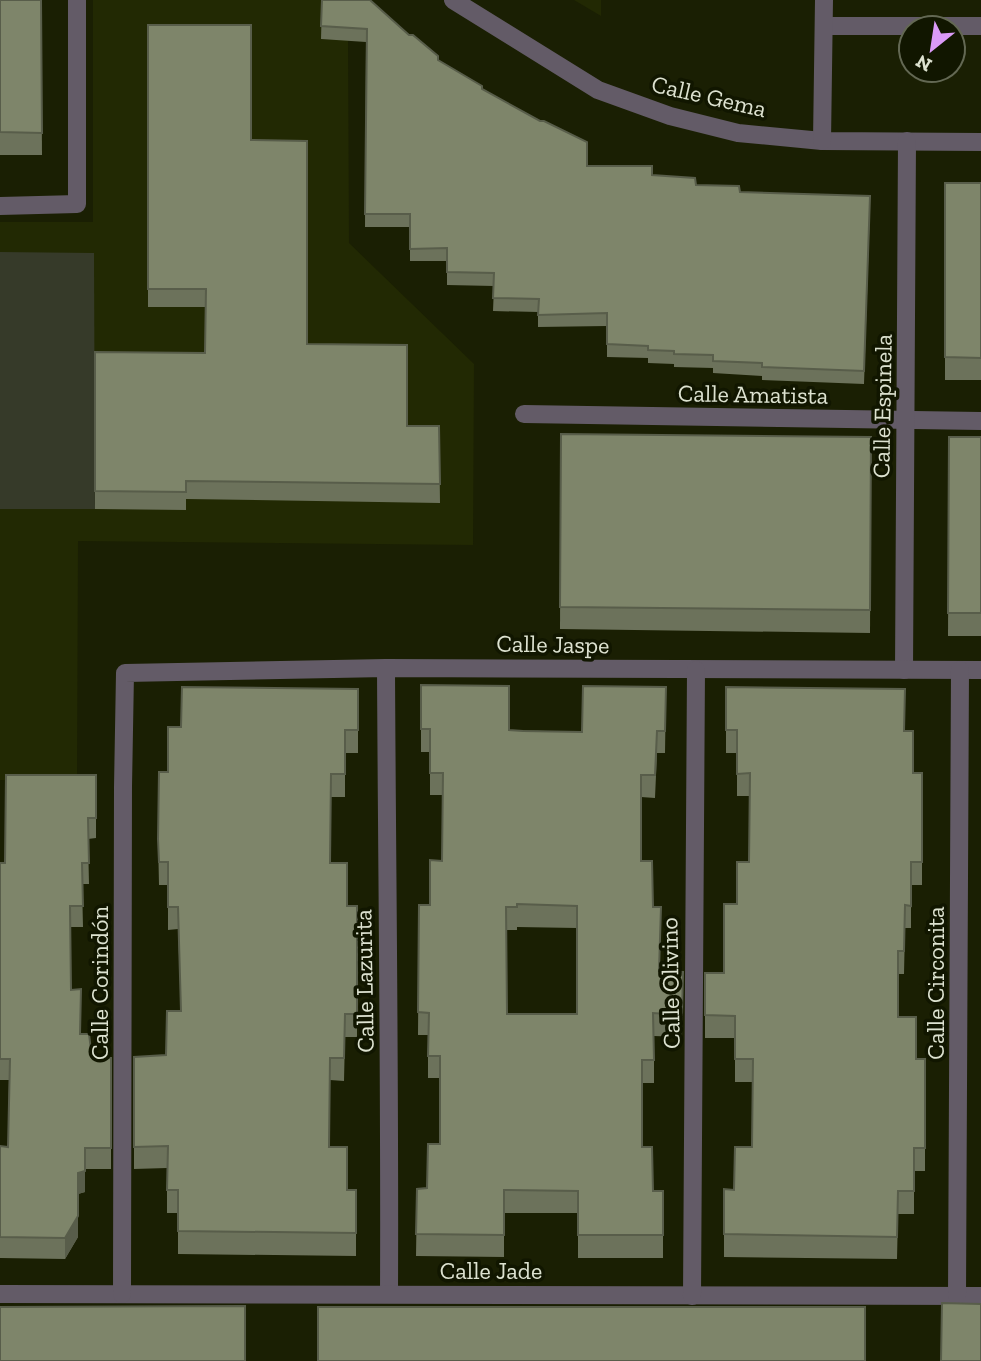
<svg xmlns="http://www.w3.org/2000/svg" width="981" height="1361" font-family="'Zilla Slab',serif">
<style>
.built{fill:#222903}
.pitch{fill:#363a29}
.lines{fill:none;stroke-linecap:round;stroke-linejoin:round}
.minor{stroke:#635b67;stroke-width:18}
.wall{fill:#6c725b;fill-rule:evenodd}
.shaded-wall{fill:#585d4a}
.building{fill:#7e856a;stroke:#585d4a;stroke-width:2;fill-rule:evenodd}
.labels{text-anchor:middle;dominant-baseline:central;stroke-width:7;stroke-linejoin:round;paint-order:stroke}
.street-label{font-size:24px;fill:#dde2d0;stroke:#111600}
</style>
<rect width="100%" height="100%" fill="#1a1f03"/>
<!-- built -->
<g class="built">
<polygon points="93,0 323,0 321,39 348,40 349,243 474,364 473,545 78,541 77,782 0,780 0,222 93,222"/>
<polygon points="574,0 601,0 601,16"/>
</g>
<!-- pitch -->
<polygon class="pitch" points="0,252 94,253 95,509 0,509"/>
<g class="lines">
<!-- minor -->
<g class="minor">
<polyline points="453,0 598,90 670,116 738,133 822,141 981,142"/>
<polyline points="824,26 981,26"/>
<polyline points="822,141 824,0"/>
<polyline points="0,206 77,204 77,0"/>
<polyline points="524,414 981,421"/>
<path d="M386 668C387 877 390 1086 389 1294"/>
<polyline points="904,670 907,141"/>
<polyline points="0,1294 981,1296"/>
<polyline points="122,1294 123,787 125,673 386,668 981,670"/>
<polyline points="692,1296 696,670"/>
<polyline points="957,1296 960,670"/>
</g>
</g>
<!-- wall -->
<g class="wall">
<polygon points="0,0 41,0 42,155 0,155"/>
<polygon points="322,0 409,35 438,60 482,89 587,166 652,175 696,185 740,192 870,208 864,384 762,380 762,376 713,373 713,368 674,367 674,364 648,363 648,358 607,357 607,326 538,327 538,312 493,311 494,286 447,285 447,261 410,261 410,227 365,227 366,42 321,39"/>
<polygon points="148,25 251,140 307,344 407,426 439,426 440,503 186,499 186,510 95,509 95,352 205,353 206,307 148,307"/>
<rect x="945" y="183" width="36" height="197"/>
<polygon points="561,434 871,437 870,633 560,629"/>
<polygon points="949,437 981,437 981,636 948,636"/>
<path d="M421 685 509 730 582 732 666 687 665 753H657L655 798 641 797V861L653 907 660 971 683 972 682 1037 654 1036V1083H642V1147L653 1191H663V1258H578V1213H504V1257L416 1256 417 1189 427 1188 440 1144V1078H428V1035H418L419 905H430L442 861 443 795H430V752H421ZM517 927 577 928V1014H507L506 930H517Z"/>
<polygon points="726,687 905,731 913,773 922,861 922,885 911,885 911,928 905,928 904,974 898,974 898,1017 916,1059 925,1059 925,1171 914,1171 914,1214 898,1214 897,1259 724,1257 724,1189 734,1190 752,1147 753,1082 735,1082 735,1038 705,1038 705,973 724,973 737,904 749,862 750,796 737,796 737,753 726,753"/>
<polygon points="358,689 358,753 345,753 345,797 331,797 331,863 347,906 357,995 357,1037 345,1037 344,1081 330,1080 330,1147 347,1190 356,1190 356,1256 178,1254 178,1213 167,1213 167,1168 134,1169 134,1057 166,1055 181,1011 178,929 168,930 168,885 159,885 158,839 168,772"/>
<polygon points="96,775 96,838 88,839 89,884 82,884 83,927 71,927 71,990 81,1034 92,1058 111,1058 111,1169 85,1169 85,1192 78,1194 78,1237 65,1259 0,1258 0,1146 8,1147 9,1080 0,1080 0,863 5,863"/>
</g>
<!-- shaded-wall -->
<polygon class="shaded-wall" points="85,1148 85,1192 78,1194 78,1237 65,1259 65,1238 78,1173"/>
<!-- building -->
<g class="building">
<polygon points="0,0 41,0 42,133 0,132"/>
<polygon points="322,0 370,0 409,35 413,35 438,56 438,60 482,86 482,89 540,121 544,121 587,142 587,166 652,166 652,175 695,178 696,185 739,186 740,192 870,196 864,371 762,367 762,363 713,361 713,355 674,354 674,351 648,350 648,346 607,344 607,313 538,315 539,299 493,298 494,273 447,272 447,248 410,249 410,214 365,214 367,29 321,26"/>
<polygon points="148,25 251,25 251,140 307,141 307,344 407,345 407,426 439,426 440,484 186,481 186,492 95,491 95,352 205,353 206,289 148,289"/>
<polygon points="945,183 981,183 981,358 945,357"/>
<polygon points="561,434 871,437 870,610 560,607"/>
<polygon points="949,437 981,437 981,613 948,613"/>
<path d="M421 685 509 686V730L523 731 582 732 583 686 666 687 665 731H657L655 775H641V861H652L653 907H661L659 971 683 972 682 1015 653 1013 654 1060H642V1147H652L653 1191H663V1235H578V1191L504 1190V1235L416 1234 417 1189 427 1188 428 1144H440V1056H428L429 1013 418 1012 419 905H430V860L442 861 443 773H430V729H421ZM517 904 577 906V1014H507L506 907H517Z"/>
<polygon points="182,687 358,689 358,730 345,730 345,774 331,774 330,863 347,863 347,906 357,906 357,1014 345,1014 344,1058 330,1058 329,1147 347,1147 347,1190 356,1190 356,1233 178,1231 178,1190 167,1190 168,1146 134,1147 134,1057 166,1055 167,1011 181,1011 178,907 168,907 168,862 159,862 158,839 159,772 168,772 168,727 181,727"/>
<polygon points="726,687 905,689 904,731 913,731 913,773 922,773 922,862 911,862 911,906 905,905 904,951 898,951 898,1017 916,1017 916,1059 925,1059 925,1148 914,1148 914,1191 898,1191 897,1237 724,1234 724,1189 734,1190 735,1147 752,1147 753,1059 735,1059 735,1016 705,1015 705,973 724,973 724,904 737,904 737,862 749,862 750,773 737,774 737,730 726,730"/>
<polygon points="6,775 96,775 96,818 88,818 89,863 82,863 83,906 70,906 71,990 81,989 80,1034 89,1034 92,1058 111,1058 111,1148 85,1148 85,1171 78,1173 78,1216 65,1238 0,1237 0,1146 8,1147 10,1059 0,1059 0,863 5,863"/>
<polygon points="942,1303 981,1304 981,1361 941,1361"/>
<polygon points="245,1306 245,1361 0,1361 0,1307"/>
<rect x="318" y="1307" width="547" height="54"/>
</g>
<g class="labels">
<!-- street labels -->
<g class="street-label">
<text transform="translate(709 96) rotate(13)">Calle Gema</text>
<text transform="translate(753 394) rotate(1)">Calle Amatista</text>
<text transform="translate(882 406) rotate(-89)">Calle Espinela</text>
<text transform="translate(553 644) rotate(1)">Calle Jaspe</text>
<text transform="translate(364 981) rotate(-91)">Calle Lazurita</text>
<text transform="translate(99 983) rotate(-90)">Calle Corindón</text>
<text transform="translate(670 983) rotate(-91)">Calle Olivino</text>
<text transform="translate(935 983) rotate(-90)">Calle Circonita</text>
<text x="491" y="1270">Calle Jade</text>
</g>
</g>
<!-- north arrow -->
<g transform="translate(932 49) rotate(210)"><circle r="33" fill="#111600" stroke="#636853" stroke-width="2"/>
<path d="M0-5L12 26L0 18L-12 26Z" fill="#da9af7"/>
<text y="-10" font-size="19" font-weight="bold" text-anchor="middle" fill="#dde2d0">N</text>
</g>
</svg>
